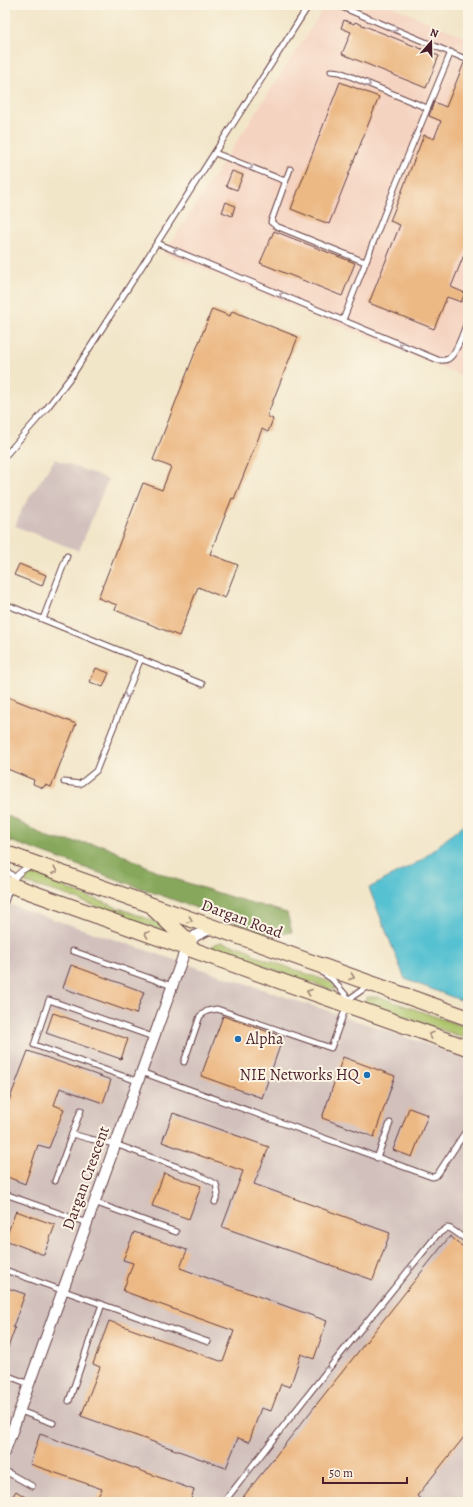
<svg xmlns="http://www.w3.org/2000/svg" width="473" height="1507" font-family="Alegreya,serif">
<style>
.built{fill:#f5d3c1}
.industrial{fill:#d1c0bc}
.green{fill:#aac268;stroke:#7a704a}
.forest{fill:#87a85c;stroke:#686444}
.water{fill:#56c1d1;stroke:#50707e}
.building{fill:#ecb883}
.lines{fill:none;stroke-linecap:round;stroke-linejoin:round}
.lane-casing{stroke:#633d43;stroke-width:7}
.street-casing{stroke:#633d43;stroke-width:12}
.secondary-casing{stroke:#633d43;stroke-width:17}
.lane{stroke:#fff;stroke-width:5}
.street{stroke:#fff;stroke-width:10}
.secondary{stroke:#f7e8c3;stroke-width:15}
.oneway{stroke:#ae9aa0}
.oneway2{stroke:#a08477}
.poi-dot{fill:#1f6fb2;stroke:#fcf5e5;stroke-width:1.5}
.labels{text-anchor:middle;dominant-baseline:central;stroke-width:4;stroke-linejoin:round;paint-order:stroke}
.street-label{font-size:16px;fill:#4a1f2b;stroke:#fcf5e5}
.poi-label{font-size:16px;fill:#4a1f2b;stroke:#fcf5e5;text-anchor:start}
</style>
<rect width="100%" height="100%" fill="#fcf5e5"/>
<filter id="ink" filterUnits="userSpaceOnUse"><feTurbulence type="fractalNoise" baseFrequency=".025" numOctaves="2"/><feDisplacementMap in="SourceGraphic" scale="8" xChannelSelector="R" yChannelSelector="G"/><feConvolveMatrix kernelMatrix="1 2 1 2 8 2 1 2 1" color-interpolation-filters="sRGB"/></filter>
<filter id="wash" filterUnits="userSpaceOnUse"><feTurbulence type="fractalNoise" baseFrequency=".012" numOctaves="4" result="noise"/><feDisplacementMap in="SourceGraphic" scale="16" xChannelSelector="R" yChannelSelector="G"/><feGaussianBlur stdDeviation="0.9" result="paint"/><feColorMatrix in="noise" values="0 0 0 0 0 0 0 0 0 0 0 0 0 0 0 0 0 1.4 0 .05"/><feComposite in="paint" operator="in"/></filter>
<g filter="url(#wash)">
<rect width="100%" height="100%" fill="#f2e6c9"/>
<!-- built -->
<polygon class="built" points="326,5 388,5 468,38 468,356 460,375 164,253"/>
<!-- industrial -->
<g class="industrial">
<polygon points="55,459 108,479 79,551 15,526 23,507"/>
<polygon points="5,903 468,1058 468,1502 5,1502"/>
</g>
<!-- green -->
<g class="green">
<path d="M37 875C48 878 59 881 68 889L164 925 168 928 167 933 63 894 22 882 23 877Z"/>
<polygon points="221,942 244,948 252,952 253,955 333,983 335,991 213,949 213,945"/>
<polygon points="367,997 380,997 468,1028 468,1039 364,1003"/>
</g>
<!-- forest -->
<polygon class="forest" points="5,814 50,839 102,845 169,877 231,897 287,913 292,932 274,936 5,839"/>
<!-- water -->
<polygon class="water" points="468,821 468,1003 405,979 369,888 420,861"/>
<g id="blocks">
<!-- building -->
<g class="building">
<polygon points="344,20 354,24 355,22 439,56 426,88 342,54 351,32 341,28"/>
<polygon points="464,63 468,64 468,245 451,287 465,293 461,302 447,297 434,329 369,303 400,225 390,221 424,135 434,139 441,121 429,116 434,102 446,107"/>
<polygon points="340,82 379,97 329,224 291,209"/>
<polygon points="232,171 243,175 237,190 226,186"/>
<polygon points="226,202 235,206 232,216 222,212"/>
<polygon points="274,231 355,263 342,296 260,263"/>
<polygon points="212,309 230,316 232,311 298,337 267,416 273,419 268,432 262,429 234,499 232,498 210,554 238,565 225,598 198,587 179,636 115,610 117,605 98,598 143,483 162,490 171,467 153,460"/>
<polygon points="19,564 46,575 42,586 14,575"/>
<polygon points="96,668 109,673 103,687 90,682"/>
<polygon points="5,696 76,724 51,787 45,785 43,788 33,784 34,780 5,768"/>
<polygon points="71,965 144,992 136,1014 63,988"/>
<polygon points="53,1013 128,1039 121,1059 46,1033"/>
<polygon points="223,1016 283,1037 262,1098 201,1076"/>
<polygon points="28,1051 111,1080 103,1103 60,1088 54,1105 64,1109 49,1148 38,1145 25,1184 5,1176 5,1111"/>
<polygon points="343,1057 395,1076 374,1137 322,1118"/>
<polygon points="409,1108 428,1115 412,1157 393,1150"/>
<polygon points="173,1113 269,1147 254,1184 390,1233 373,1280 222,1227 243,1171 162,1142"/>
<polygon points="164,1173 201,1186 189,1219 152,1206"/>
<polygon points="16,1211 55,1225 44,1255 5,1240"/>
<polygon points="134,1232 187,1250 180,1268 327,1321 314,1359 301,1354 290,1387 281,1384 271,1411 261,1408 249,1442 238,1438 226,1468 81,1416 100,1367 93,1364 109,1321 223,1362 234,1331 123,1291 133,1263 123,1260"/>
<polygon points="450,1236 468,1251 468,1432 417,1496 424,1502 239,1502"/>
<polygon points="5,1287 25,1294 13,1327 15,1328 6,1353 5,1353"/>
<polygon points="40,1434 194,1490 190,1502 95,1502 102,1489 30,1464"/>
<polygon points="16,1491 33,1502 9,1502"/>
</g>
</g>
</g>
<g filter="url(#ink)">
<use href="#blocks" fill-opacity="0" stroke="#633d43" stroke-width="1"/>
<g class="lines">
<defs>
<g id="lane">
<polyline points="337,5 468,60"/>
<polyline points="331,71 340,72 427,108"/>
<polyline points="215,153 285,181"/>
<polyline points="290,169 271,222 276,226 365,262"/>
<path d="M157 243 438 360C441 360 444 361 448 359 457 354 464 330 468 319"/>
<polyline points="343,320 396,184 451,52"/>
<polyline points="5,456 47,408 73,374 309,5"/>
<polyline points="5,604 202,684"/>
<polyline points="43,619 67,556"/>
<polyline points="64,782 80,784 96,771 141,658"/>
<polyline points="5,869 14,877"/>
<path d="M5 902C10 886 14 871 32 866"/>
<polyline points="73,951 172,986"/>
<polyline points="323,973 332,979 349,999"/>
<polyline points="184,1062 200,1016 207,1011 217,1009 331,1048 349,999 368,986"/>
<polyline points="141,1072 432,1177 436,1176 439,1172 468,1128"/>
<polyline points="137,1081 34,1045 49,1000 153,1037"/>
<polyline points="72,1134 81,1110"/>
<polyline points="377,1158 390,1123"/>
<polyline points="55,1181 72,1134 90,1139 115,1144 197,1174 216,1184 218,1194 215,1202"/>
<polyline points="5,1194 87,1223"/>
<polyline points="94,1202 176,1232"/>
<polyline points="5,1270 208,1342"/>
<polyline points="6,1375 29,1384"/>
<polyline points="69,1401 102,1304"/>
<polyline points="20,1411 53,1423"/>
<polyline points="5,1471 32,1486"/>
<polyline points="224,1502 326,1372 437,1235 447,1228 451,1229 468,1241"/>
<polyline points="464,1502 468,1498"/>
</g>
<polyline id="street" points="5,1451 186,948 195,936 212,928"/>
<g id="secondary">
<polyline points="5,853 468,1018"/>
<polyline points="5,883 468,1048"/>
<polyline points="155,910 189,942"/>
</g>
</defs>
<!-- lane casing -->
<use href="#lane" class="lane-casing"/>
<!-- street casing -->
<use href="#street" class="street-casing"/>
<!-- secondary casing -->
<use href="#secondary" class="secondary-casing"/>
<!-- lane -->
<use href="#lane" class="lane"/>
<!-- street -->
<use href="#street" class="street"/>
<!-- secondary -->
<use href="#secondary" class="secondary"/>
</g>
<!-- one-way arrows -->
<defs><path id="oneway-chevron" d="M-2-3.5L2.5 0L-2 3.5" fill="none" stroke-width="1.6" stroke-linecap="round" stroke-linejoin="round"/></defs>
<g class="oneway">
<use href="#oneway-chevron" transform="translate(395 29) rotate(22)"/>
<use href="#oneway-chevron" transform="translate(368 84) rotate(22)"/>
<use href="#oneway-chevron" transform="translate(250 167) rotate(22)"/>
<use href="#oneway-chevron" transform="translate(176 251) rotate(-157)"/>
<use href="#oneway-chevron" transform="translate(282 295) rotate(-157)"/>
<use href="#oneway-chevron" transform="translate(402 345) rotate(-158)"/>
<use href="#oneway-chevron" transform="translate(127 695) rotate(111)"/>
<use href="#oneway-chevron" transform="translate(410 1268) rotate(-51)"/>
<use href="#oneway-chevron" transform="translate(328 1369) rotate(-51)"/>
<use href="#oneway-chevron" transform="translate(248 1471) rotate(-52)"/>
</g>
<g class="oneway2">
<use href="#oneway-chevron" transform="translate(55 871) rotate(20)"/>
<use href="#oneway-chevron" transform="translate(190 920) rotate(20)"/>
<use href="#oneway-chevron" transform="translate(147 934) rotate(-160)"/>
<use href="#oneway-chevron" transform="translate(352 977) rotate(20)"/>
<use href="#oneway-chevron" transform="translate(309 992) rotate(-160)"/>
<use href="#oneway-chevron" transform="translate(431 1035) rotate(-161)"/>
</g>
</g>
<!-- markers -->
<g class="poi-dot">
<circle cx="238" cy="1039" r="4"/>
<circle cx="367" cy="1075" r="4"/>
</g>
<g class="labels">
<!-- street labels -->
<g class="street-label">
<text transform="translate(242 919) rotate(20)">Dargan Road</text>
<text transform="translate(86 1178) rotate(-70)">Dargan Crescent</text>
</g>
<!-- poi labels -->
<g class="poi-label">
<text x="246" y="1039">Alpha</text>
<text x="359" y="1075" text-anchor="end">NIE Networks HQ</text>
</g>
</g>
<!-- margin -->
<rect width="473" height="1507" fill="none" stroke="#fcf5e5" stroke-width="20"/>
<!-- north arrow -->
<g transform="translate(431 42) rotate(20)" stroke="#fcf5e5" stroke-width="3" paint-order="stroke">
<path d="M0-3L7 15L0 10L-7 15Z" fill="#4a1f2b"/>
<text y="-6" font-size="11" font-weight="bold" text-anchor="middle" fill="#4a1f2b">N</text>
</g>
<!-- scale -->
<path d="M323 1477v6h84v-6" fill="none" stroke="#4a1f2b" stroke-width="2"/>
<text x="329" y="1477" font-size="12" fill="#4a1f2b" stroke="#fcf5e5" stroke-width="3" paint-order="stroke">50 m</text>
</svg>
